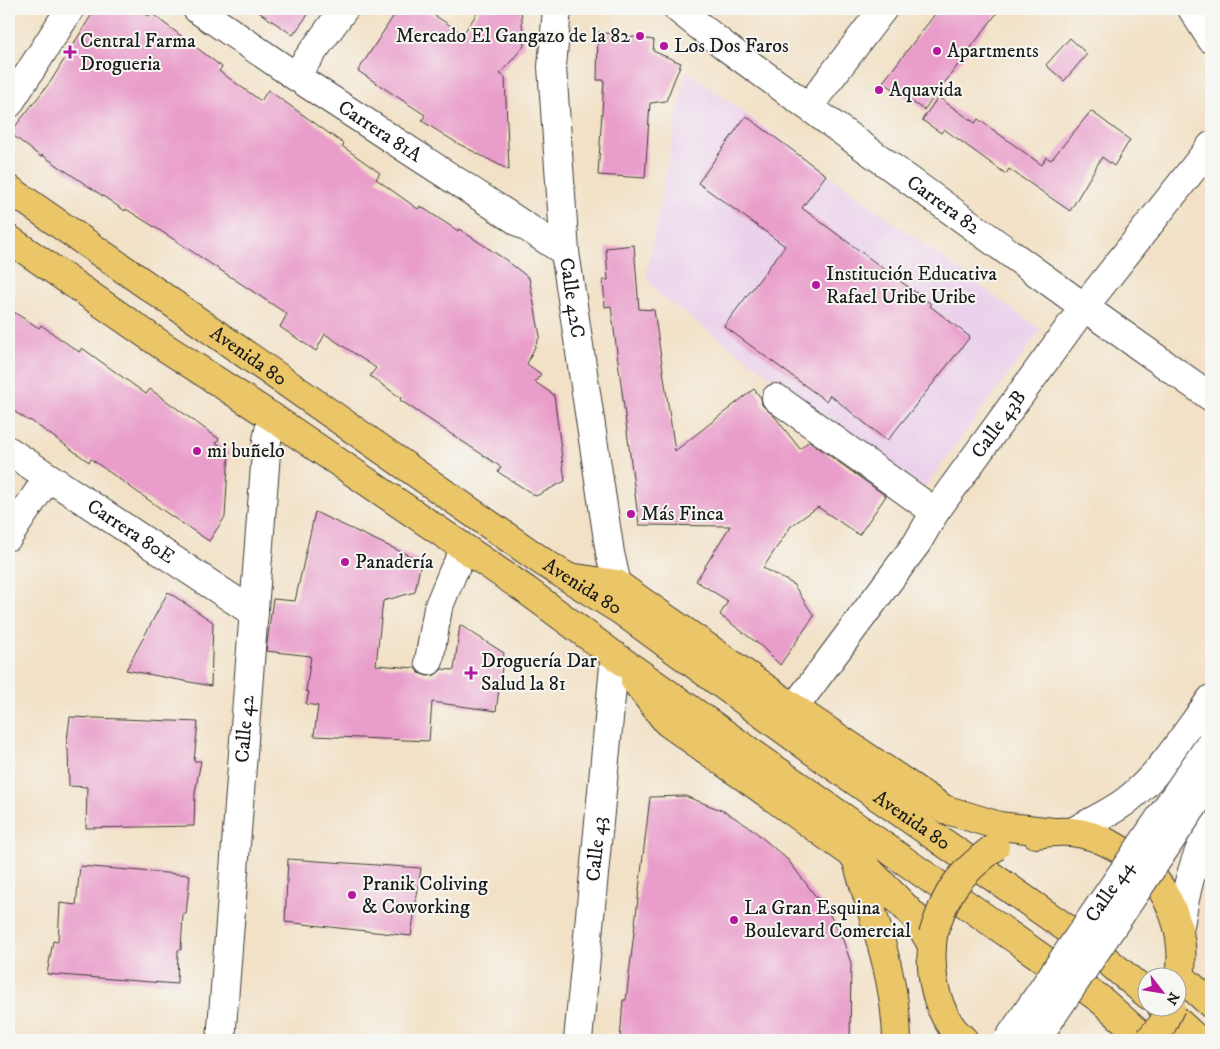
<svg xmlns="http://www.w3.org/2000/svg" width="1220" height="1049" font-family="'IM FELL DW Pica',serif">
<style>
.built{fill:#ebd1eb}
.building{fill:#e99dca}
.lines{fill:none;stroke-linecap:round;stroke-linejoin:round}
.minor-casing{stroke:#3c3a36;stroke-width:30}
.major-casing{stroke:#3c3a36;stroke-width:30}
.minor{stroke:#fff;stroke-width:28}
.major{stroke:#ebc669;stroke-width:28}
.minor-bridge-casing{stroke:#3c3a36;stroke-width:30;stroke-linecap:butt}
.major-bridge-casing{stroke:#3c3a36;stroke-width:30;stroke-linecap:butt}
.minor-bridge{stroke:#fff;stroke-width:28}
.major-bridge{stroke:#ebc669;stroke-width:28}
.poi-dot{fill:#b5179e;stroke:#f6f6f2;stroke-width:2}
.labels{text-anchor:middle;dominant-baseline:central;stroke-width:4;stroke-linejoin:round;paint-order:stroke}
.poi-label{font-size:20px;fill:#1c1c1c;stroke:#f6f6f2;text-anchor:start}
.street-label{font-size:20px;fill:#1c1c1c;stroke:#f6f6f2}
</style>
<rect width="100%" height="100%" fill="#f6f6f2"/>
<filter id="ink" filterUnits="userSpaceOnUse"><feTurbulence type="fractalNoise" baseFrequency=".02" numOctaves="2"/><feDisplacementMap in="SourceGraphic" scale="10" xChannelSelector="R" yChannelSelector="G"/><feConvolveMatrix kernelMatrix="1 2 1 2 8 2 1 2 1" color-interpolation-filters="sRGB"/></filter>
<filter id="wash" filterUnits="userSpaceOnUse"><feTurbulence type="fractalNoise" baseFrequency=".0096" numOctaves="4" result="noise"/><feDisplacementMap in="SourceGraphic" scale="20" xChannelSelector="R" yChannelSelector="G"/><feGaussianBlur stdDeviation="1.12" result="paint"/><feColorMatrix in="noise" values="0 0 0 0 0 0 0 0 0 0 0 0 0 0 0 0 0 1.4 0 .05"/><feComposite in="paint" operator="in"/></filter>
<g filter="url(#wash)">
<rect width="100%" height="100%" fill="#f2e1c6"/>
<!-- built -->
<polygon class="built" points="686,70 1041,330 924,488 658,294 646,276"/>
<g id="blocks">
<!-- building -->
<g class="building">
<polygon points="95,9 137,9 149,16 151,13 222,67 219,71 261,101 268,90 344,144 342,146 380,173 376,179 418,209 420,206 458,231 459,229 506,260 529,278 540,336 527,364 541,374 535,382 554,395 565,481 536,496 498,472 501,467 400,400 401,398 370,376 376,368 325,334 316,351 280,327 287,314 167,235 126,209 125,211 42,155 41,157 10,133 51,81"/>
<polygon points="254,9 312,9 293,35"/>
<polygon points="398,9 425,9 463,34 480,9 521,9 524,46 500,74 505,77 509,170 457,143 422,121 425,115 358,71"/>
<polygon points="939,9 1000,9 924,110 883,82"/>
<polygon points="598,32 654,40 653,51 681,63 666,101 650,103 645,178 598,175 604,80 597,80"/>
<polygon points="1070,38 1087,54 1064,81 1046,65"/>
<polygon points="938,97 975,123 978,119 1042,165 1046,157 1051,160 1091,111 1130,140 1114,166 1102,157 1070,211 1009,169 1006,174 944,129 941,133 922,120"/>
<polygon points="746,116 826,175 802,208 931,304 930,306 970,337 887,441 830,395 826,401 724,326 785,246 698,183"/>
<polygon points="634,245 639,309 654,310 675,451 754,389 761,398 762,405 775,417 800,449 809,441 886,496 859,535 818,507 791,526 763,568 793,584 814,616 780,665 761,646 720,615 728,601 696,581 730,526 639,525 611,306 605,307 603,280 608,280 606,248"/>
<polygon points="9,309 39,328 41,325 79,352 82,348 146,394 150,389 219,439 216,443 229,451 225,517 209,541 171,516 91,459 89,462 30,420 29,421 9,408"/>
<polygon points="315,512 421,561 415,592 383,601 376,665 415,668 419,673 427,676 435,675 442,669 454,670 460,625 504,653 496,711 432,702 429,741 314,736 318,706 306,704 309,692 306,691 311,656 266,651 273,599 295,601"/>
<polygon points="168,592 213,622 211,686 126,670"/>
<polygon points="70,717 198,722 194,761 201,761 195,792 194,826 86,828 87,787 69,786 68,749 66,748"/>
<polygon points="685,796 726,812 752,829 788,860 830,915 843,940 851,963 850,1040 620,1040 623,1000 626,1000 650,797"/>
<polygon points="288,859 421,868 411,936 285,922"/>
<polygon points="80,866 190,875 186,914 183,914 181,950 178,950 177,984 47,974 53,941 58,942 60,903 76,905"/>
</g>
</g>
</g>
<g filter="url(#ink)">
<use href="#blocks" fill-opacity="0" stroke="#3c3a36" stroke-width="1"/>
<g class="lines">
<defs>
<g id="minor">
<path id="s1" d="M197 9 295 76 565 252"/>
<path id="s2" d="M557 9 552 67 565 252 610 553 617 584"/>
<path id="s3" d="M678 9 726 47 1084 307 1211 397"/>
<polyline points="1192,9 1211,39"/>
<polyline points="295,76 344,9"/>
<polyline points="9,104 70,9"/>
<polyline points="809,106 883,9"/>
<polyline points="776,398 935,512"/>
<path id="s4" d="M9 451 254 613"/>
<polyline points="9,536 48,477"/>
<polyline points="429,661 438,608 453,572 465,550"/>
<path id="s5" d="M794 708 917 543 935 512 1084 307 1211 146"/>
<path d="M1072 832C1090 822 1110 813 1126 801 1161 774 1185 734 1211 699"/>
<path d="M1179 931C1186 890 1192 862 1211 825"/>
<path id="s6" d="M221 1040 267 440 272 417"/>
<path id="s7" d="M578 1040 615 656"/>
</g>
<g id="major">
<path id="s8" d="M9 189 543 562 620 610 828 762 1069 930 1104 958 1148 995"/>
<polyline points="9,239 163,346 272,417 526,590 615,656 1100,999 1146,1040"/>
<polyline points="576,578 617,584 794,708 944,809 999,826 1054,832"/>
<polyline points="635,681 667,722 855,856 916,918 932,945"/>
<path d="M1036 834C1048 832 1059 831 1071 832 1085 833 1101 839 1114 846 1166 873 1191 931 1178 988"/>
<path d="M856 858C873 917 896 978 897 1040"/>
<path d="M933 935C929 966 933 1000 951 1026 954 1031 960 1036 964 1040"/>
<polyline points="1180,976 1211,1004"/>
<polyline points="1161,1006 1198,1040"/>
</g>
</defs>
<!-- minor casing -->
<use href="#minor" class="minor-casing"/>
<!-- major casing -->
<use href="#major" class="major-casing"/>
<!-- minor -->
<use href="#minor" class="minor"/>
<!-- major -->
<use href="#major" class="major"/>
<defs>
<g id="minor-bridge">
<path id="s9" d="M1008 1040 1211 743"/>
<polyline points="1036,1040 1211,780"/>
</g>
<g id="major-bridge">
<path d="M933 935C946 891 958 875 995 847"/>
<polyline points="1149,1040 1162,1025 1171,1006"/>
</g>
</defs>
<!-- minor-bridge casing -->
<use href="#minor-bridge" class="minor-bridge-casing"/>
<!-- major-bridge casing -->
<use href="#major-bridge" class="major-bridge-casing"/>
<!-- minor-bridge -->
<use href="#minor-bridge" class="minor-bridge"/>
<!-- major-bridge -->
<use href="#major-bridge" class="major-bridge"/>
</g>
</g>
<!-- markers -->
<g class="poi-dot">
<circle cx="640" cy="36" r="5"/>
<circle cx="664" cy="46" r="5"/>
<circle cx="937" cy="51" r="5"/>
<path d="M67.5 44.5h5v5h5v5h-5v5h-5v-5h-5v-5h5z"/>
<circle cx="879" cy="90" r="5"/>
<circle cx="816" cy="285" r="5"/>
<circle cx="197" cy="451" r="5"/>
<circle cx="631" cy="514" r="5"/>
<circle cx="345" cy="562" r="5"/>
<path d="M468.5 665.5h5v5h5v5h-5v5h-5v-5h-5v-5h5z"/>
<circle cx="352" cy="895" r="5"/>
<circle cx="734" cy="920" r="5"/>
</g>
<g class="labels">
<!-- poi labels -->
<g class="poi-label">
<text x="630" y="36" text-anchor="end">Mercado El Gangazo de la 82</text>
<text x="80" y="41">Central Farma<tspan x="80" dy="23">Drogueria</tspan></text>
<text x="674" y="46">Los Dos Faros</text>
<text x="947" y="51">Apartments</text>
<text x="889" y="90">Aquavida</text>
<text x="826" y="274">Institución Educativa<tspan x="826" dy="23">Rafael Uribe Uribe</tspan></text>
<text x="207" y="451">mi buñelo</text>
<text x="641" y="514">Más Finca</text>
<text x="355" y="562">Panadería</text>
<text x="481" y="661">Droguería Dar<tspan x="481" dy="23">Salud la 81</tspan></text>
<text x="362" y="884">Pranik Coliving<tspan x="362" dy="23">&amp; Coworking</tspan></text>
<text x="744" y="908">La Gran Esquina<tspan x="744" dy="23">Boulevard Comercial</tspan></text>
</g>
<!-- street labels -->
<g class="street-label">
<text stroke="none"><textPath href="#s1" startOffset="220">Carrera 81A</textPath></text>
<text stroke="none"><textPath href="#s3" startOffset="330">Carrera 82</textPath></text>
<text stroke="none"><textPath href="#s2" startOffset="290">Calle 42C</textPath></text>
<text stroke="none"><textPath href="#s8" startOffset="292">Avenida 80</textPath></text>
<text stroke="none"><textPath href="#s5" startOffset="350">Calle 43B</textPath></text>
<text stroke="none"><textPath href="#s4" startOffset="146">Carrera 80E</textPath></text>
<text stroke="none"><textPath href="#s8" startOffset="698">Avenida 80</textPath></text>
<text stroke="none"><textPath href="#s6" startOffset="312">Calle 42</textPath></text>
<text stroke="none"><textPath href="#s8" startOffset="1102">Avenida 80</textPath></text>
<text stroke="none"><textPath href="#s7" startOffset="192">Calle 43</textPath></text>
<text stroke="none"><textPath href="#s9" startOffset="180">Calle 44</textPath></text>
</g>
</g>
<!-- margin -->
<rect width="1220" height="1049" fill="none" stroke="#f6f6f2" stroke-width="30"/>
<!-- north arrow -->
<g transform="translate(1162 992) rotate(121)"><circle r="24" fill="#f6f6f2" stroke="#9f9f9c"/>
<path d="M0-4L9 19L0 12L-9 19Z" fill="#b5179e"/>
<text y="-8" font-size="14" font-weight="bold" text-anchor="middle" fill="#1c1c1c">N</text>
</g>
</svg>
